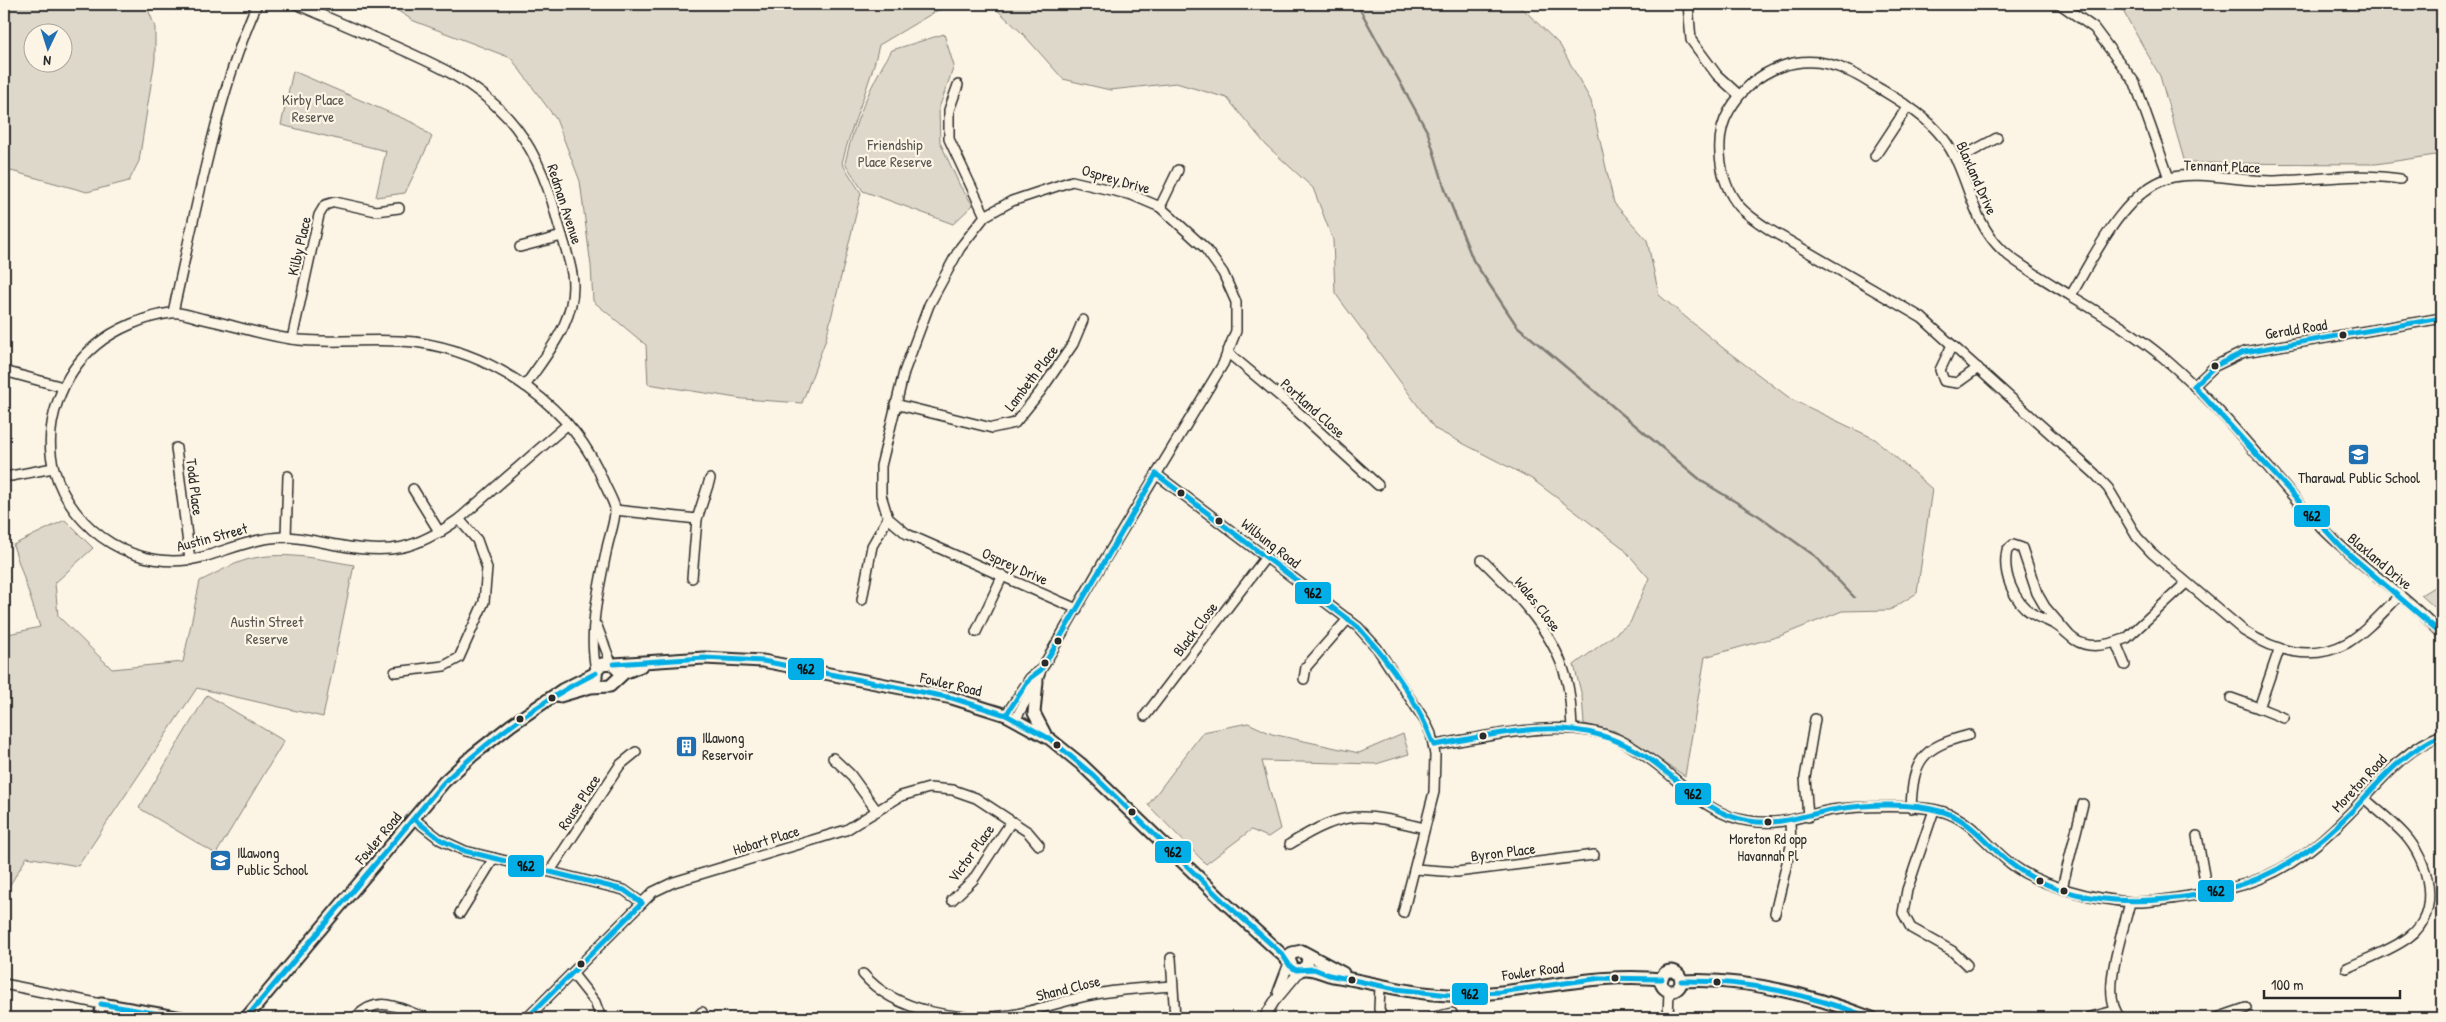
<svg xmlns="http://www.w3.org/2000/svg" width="2446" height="1022" font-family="'Patrick Hand',sans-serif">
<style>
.green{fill:#ded8ca;stroke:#84827a;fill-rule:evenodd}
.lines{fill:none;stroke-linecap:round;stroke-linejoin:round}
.stream{stroke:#7d7b74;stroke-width:2.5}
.minor-casing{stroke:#2b2b2b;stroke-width:12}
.tertiary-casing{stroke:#2b2b2b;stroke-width:15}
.minor{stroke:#fcf5e5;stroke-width:9}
.tertiary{stroke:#fcf5e5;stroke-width:11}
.bus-1-casing{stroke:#fcf5e5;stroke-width:9}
.bus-1{stroke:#02aee5;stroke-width:5}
.bus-dot{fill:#2b2b2b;stroke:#fcf5e5;stroke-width:2}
.labels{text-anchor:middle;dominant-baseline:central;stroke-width:4.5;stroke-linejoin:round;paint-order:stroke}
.bus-label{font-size:14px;fill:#2b2b2b;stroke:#fcf5e5}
.park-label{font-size:15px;fill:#585653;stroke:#fcf5e5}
.street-label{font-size:15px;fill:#2b2b2b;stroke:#fcf5e5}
.poi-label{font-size:15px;fill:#2b2b2b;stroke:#fcf5e5;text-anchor:start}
.line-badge{stroke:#fcf5e5;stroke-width:2}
.pale-badge-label{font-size:14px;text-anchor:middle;font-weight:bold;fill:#111}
</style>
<rect width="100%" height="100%" fill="#fcf5e5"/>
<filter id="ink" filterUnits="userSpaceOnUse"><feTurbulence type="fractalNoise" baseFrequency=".02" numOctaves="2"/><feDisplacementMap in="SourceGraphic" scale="10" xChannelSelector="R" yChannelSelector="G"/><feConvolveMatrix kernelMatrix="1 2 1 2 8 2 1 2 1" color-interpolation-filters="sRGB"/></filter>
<g filter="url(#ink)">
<!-- green -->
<g class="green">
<path d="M4 4H146L155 27V59L139 161 129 181 87 192 4 169ZM62 32V62H32V32Z"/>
<path d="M387 4H1518L1560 45 1591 101 1614 203 1647 240 1659 295 1723 348 1791 399 1875 439 1932 489 1917 593 1890 610 1842 611 1780 636 1705 657 1685 776 1615 731 1584 724 1582 696 1574 665 1630 623 1649 578 1622 547 1532 479 1435 429 1335 293 1333 240 1313 188 1266 145 1227 98 1176 83 1110 90 1063 79 1023 34 992 5 938 10 879 45C870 86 852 122 842 163L861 193 826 339 802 403 743 399 648 384 646 345 593 301 591 266 580 181 556 119 511 58 414 21Z"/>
<polygon points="2119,4 2442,4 2442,154 2376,164 2185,163 2160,76"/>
<path d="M944 34 954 66 939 108 940 142 960 186 973 205 953 224 863 191 845 163C854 123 870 85 892 50Z"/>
<polygon points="293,71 416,124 432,137 405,193 376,197 386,151 281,125"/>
<path d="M65 520 93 548 55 583 58 616 112 669 183 662 200 581C215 574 230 565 246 560 281 550 319 559 354 565L323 717 197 688 78 866 27 857 8 888H4V635L40 627 13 545Z"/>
<polygon points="2442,582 2442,614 2421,595"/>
<polygon points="207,695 284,741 216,854 139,808"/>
<polygon points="1248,723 1272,734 1359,753 1403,734 1409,754 1376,764 1262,761 1280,829 1268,837 1251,830 1206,864 1148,805 1203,732"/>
</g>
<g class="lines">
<!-- stream -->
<polyline class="stream" points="1357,4 1428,133 1446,192 1473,260 1517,326 1703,482 1759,516 1815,556 1854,597"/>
<defs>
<g id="minor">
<path d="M296 4C326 17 356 30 387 43 431 62 475 81 508 118 534 147 548 183 557 219 562 237 569 256 572 274 579 318 548 352 525 386"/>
<polyline points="1688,4 1691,40 1717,75 1739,95"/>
<polyline points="2060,4 2094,28 2135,83 2169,178"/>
<polyline points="958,85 949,110 949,139 985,216"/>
<polyline points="1875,156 1908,106"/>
<polyline points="1956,160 1997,138"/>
<polyline points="1160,207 1178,170"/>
<polyline points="520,247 562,236"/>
<path d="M2071 295C2094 257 2123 192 2169 178 2197 170 2244 182 2275 181 2317 180 2359 172 2400 179"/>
<path d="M173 312C196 211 216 97 257 4"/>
<polyline points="292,339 319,215 325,205 335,202 376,211 399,208"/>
<polyline points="1952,345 1940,370 1944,381 1957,383 1978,368"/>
<polyline points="1227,352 1288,403 1378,485"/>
<polyline points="4,371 63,387"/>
<polyline points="2194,386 2215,366 2244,352 2442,318"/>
<polyline points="895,404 992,428 1015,423 1040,392 1073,344 1083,320"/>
<path d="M568 424 459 519C415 550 390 555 337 545 319 542 301 537 283 537 254 538 231 549 203 557 139 574 72 533 54 469 42 426 62 373 96 345 115 329 146 316 171 313 181 311 194 317 204 319 233 325 262 335 291 339 332 345 374 337 415 342 495 353 574 407 604 483 607 490 613 500 615 508 616 520 609 537 607 548 599 588 588 630 596 670"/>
<polyline points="176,448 190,560"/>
<polyline points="1156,474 1358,627 1377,648 1425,721 1431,734 1435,755 1434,792 1403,913"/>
<polyline points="11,476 53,468"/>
<polyline points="413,489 440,533"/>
<polyline points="615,510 697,519"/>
<polyline points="286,537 288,476"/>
<path d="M1482 560C1518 595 1558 636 1568 686 1571 700 1571 714 1572 728"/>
<polyline points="692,578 697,519 710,479"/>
<path d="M2399 596C2383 612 2367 631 2347 643 2312 662 2275 651 2244 631L2152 553 2137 537 2108 488 2095 474 1922 318 1770 230C1759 223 1748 216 1739 206 1719 182 1713 138 1729 111 1754 68 1802 49 1848 71 1860 76 1871 84 1882 90 1905 104 1927 117 1943 138 1970 173 1968 218 2003 251 2017 264 2036 274 2053 285 2091 308 2131 330 2165 359 2222 407 2266 468 2317 523 2355 564 2404 593 2442 634"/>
<polyline points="862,600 872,546 888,518"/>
<polyline points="597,626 611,663"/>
<polyline points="976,632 1003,575"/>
<path d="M2069 635 2045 607 2037 593 2022 548 2013 545 2007 550C2002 572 2013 602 2033 614 2039 618 2047 620 2054 624 2062 628 2068 635 2075 640 2090 650 2112 644 2127 638L2186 583"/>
<polyline points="2116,643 2125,665"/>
<polyline points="2279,650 2259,708 2284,718"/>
<polyline points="395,672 444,666 459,658 484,602 487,568 477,540 459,519"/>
<polyline points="1304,679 1306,667 1348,619"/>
<polyline points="2231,698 2259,708"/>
<polyline points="1006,715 1030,678 1040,670"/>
<polyline points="1145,716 1266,557"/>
<polyline points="1015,720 1037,681 1041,670 1104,561 1223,364 1236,331 1236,302 1223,273 1205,248 1160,207 1132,195 1072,181 1012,201 985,216 960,248 929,305 904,372 881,466 881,495 888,518 907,534 1077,609"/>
<path d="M1434 745C1489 737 1564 716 1617 739 1629 744 1640 752 1651 760 1682 782 1708 816 1749 821 1783 826 1800 816 1832 810 1857 806 1921 804 1944 812 1971 820 1988 846 2010 863 2038 886 2097 900 2132 902 2157 903 2202 894 2227 889 2286 876 2325 841 2365 797 2388 772 2409 747 2442 735"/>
<polyline points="833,758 850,774 877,811"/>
<path d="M1911 808C1913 759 1922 747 1969 735"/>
<polyline points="1934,810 1907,890 1903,913 1911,928 1952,951 1967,965"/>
<polyline points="1808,817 1805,778 1815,719"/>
<polyline points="414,819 441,840 465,851 624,890 642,903"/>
<polyline points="2197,836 2207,892"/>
<path d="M1290 844C1346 809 1363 813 1424 828"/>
<polyline points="1415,869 1457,872 1594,855"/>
<polyline points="550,871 620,765 636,752"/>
<polyline points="2062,888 2083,804"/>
<polyline points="952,900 973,880 1011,822"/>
<polyline points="460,913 494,858"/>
<polyline points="1775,913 1791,846 1790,822"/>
<polyline points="1171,958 1175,1018"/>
<path d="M2347 968C2366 959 2392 950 2409 937 2442 912 2429 861 2404 834 2392 821 2377 810 2364 798"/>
<polyline points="572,973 595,1002 601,1018"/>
<path d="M863 974C896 1013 962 1022 1011 1015 1040 1010 1067 999 1096 994 1121 989 1147 988 1172 986"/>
<polyline points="4,984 101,1004 98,1018"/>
<polyline points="1380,986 1379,1009 1382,1018"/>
<polyline points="1278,992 1289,963"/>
<path d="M355 1018C380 993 398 1009 427 1018"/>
<polyline points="527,1018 653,892 674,882 846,830 901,796 929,788 953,790 976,798 1028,832 1039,845"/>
<polyline points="696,1018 702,1012"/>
<polyline points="1264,1018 1274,1002 1301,970"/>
<polyline points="1430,1018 1452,1013"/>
<polyline points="1668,1018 1669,990"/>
<polyline points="2087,1018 2114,1011"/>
<path d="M2121 1018C2098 997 2124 930 2130 902"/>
<polyline points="2217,1018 2246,1008"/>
</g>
<g id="tertiary">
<polyline points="614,664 704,658 763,661 952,698 1006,715 1050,739 1081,764 1223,901 1289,961"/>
<polyline points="596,678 596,670 602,664 611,663 618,670"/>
<polyline points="1037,681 1034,713 1045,734"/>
<polyline points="560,696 591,687 610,686 624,673 641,666"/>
<polyline points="1304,953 1308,957 1307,965 1301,970 1293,969 1289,959 1292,953 1302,951 1343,973"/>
<path d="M1304 969C1315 968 1322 974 1333 976 1372 982 1409 994 1449 995 1521 996 1590 971 1662 979"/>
<circle cx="1671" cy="981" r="10"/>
<path d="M1681 981C1746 977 1812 995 1872 1018"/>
<polyline points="101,1004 182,1018"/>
<polyline points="246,1018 444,782 473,755 511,725 562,690 596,673"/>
</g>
</defs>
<!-- minor casing -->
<use href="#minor" class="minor-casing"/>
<!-- tertiary casing -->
<use href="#tertiary" class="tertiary-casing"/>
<!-- minor -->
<use href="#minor" class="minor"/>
<!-- tertiary -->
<use href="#tertiary" class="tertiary"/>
<defs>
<g id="bus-1">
<polyline points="2194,386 2341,547 2442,634"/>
<polyline points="2194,386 2215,366 2244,352 2442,318"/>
<path d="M1156 474 1358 627C1389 661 1418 702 1434 745"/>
<polyline points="614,664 704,658 763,661 952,698 1006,715 1050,739 1093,775 1223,901 1282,954 1290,966 1296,970 1314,969 1329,975 1396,989 1449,995 1500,992 1601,978 1662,979"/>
<polyline points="1006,715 1030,678 1041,670 1156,474"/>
<path d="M1434 745C1515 732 1583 709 1655 763 1685 786 1710 815 1749 821 1778 826 1804 815 1832 810 1866 804 1911 802 1944 812 1972 821 1988 846 2010 863 2071 910 2155 906 2226 889 2277 877 2317 847 2353 810 2380 781 2404 751 2442 735"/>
<polyline points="414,819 441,840 465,851 624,890 642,903"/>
<path d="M1681 981C1748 980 1810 995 1872 1018"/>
<polyline points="101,1004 182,1018"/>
<path d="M246 1018 444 782C490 739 539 701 596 673"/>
<polyline points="527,1018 642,903"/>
</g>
</defs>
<!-- bus-1 casing -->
<use href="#bus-1" class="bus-1-casing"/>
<!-- bus-1 -->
<use href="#bus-1" class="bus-1"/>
</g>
</g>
<!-- icons -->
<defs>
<symbol id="school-square" viewBox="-11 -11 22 22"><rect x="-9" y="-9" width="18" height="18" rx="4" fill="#1f6fb2" stroke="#fcf5e5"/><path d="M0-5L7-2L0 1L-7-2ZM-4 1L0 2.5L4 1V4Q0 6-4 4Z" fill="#fff"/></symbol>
<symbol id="building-square" viewBox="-11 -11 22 22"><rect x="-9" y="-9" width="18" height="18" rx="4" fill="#1f6fb2" stroke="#fcf5e5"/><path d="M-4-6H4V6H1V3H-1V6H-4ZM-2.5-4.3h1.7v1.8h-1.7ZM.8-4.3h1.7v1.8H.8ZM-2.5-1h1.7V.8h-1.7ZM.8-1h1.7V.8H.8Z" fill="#fff"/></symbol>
</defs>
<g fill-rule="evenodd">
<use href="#school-square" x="2346" y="442" width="25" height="25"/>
<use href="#building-square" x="674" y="734" width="25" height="25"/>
<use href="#school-square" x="208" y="848" width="25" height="25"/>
</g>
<!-- markers -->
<g class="bus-dot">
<circle cx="2343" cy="335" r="4.5"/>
<circle cx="2215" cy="366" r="4.5"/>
<circle cx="1181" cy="493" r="4.5"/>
<circle cx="1219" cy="521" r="4.5"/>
<circle cx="1058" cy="641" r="4.5"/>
<circle cx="1045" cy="663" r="4.5"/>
<circle cx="552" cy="698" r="4.5"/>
<circle cx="520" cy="719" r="4.5"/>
<circle cx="1483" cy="736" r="4.5"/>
<circle cx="1057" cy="745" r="4.5"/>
<circle cx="1132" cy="812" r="4.5"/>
<circle cx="1768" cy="822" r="4.5"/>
<circle cx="2040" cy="881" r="4.5"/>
<circle cx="2064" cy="891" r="4.5"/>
<circle cx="581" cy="964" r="4.5"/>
<circle cx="1615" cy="978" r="4.5"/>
<circle cx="1352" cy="980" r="4.5"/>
<circle cx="1717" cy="982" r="4.5"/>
</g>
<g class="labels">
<!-- bus labels -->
<g class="bus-label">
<text x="1768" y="838">Moreton Rd opp<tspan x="1768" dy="17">Havannah Pl</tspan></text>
</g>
<!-- park labels -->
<g class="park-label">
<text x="313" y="99">Kirby Place<tspan x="313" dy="17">Reserve</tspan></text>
<text x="895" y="144">Friendship<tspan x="895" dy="17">Place Reserve</tspan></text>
<text x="267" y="621">Austin Street<tspan x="267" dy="17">Reserve</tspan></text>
</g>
<!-- street labels -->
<g class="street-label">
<text transform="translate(2222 166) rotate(2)">Tennant Place</text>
<text transform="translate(1977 178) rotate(66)">Blaxland Drive</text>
<text transform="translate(1116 179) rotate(16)">Osprey Drive</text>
<text transform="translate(565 204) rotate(72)">Redman Avenue</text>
<text transform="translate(299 246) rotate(-77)">Kilby Place</text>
<text transform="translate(2296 329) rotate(-9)">Gerald Road</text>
<text transform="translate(1031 378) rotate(-53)">Lambeth Place</text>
<text transform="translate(1313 408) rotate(42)">Portland Close</text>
<text transform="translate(195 487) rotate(83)">Todd Place</text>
<text transform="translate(212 537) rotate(-15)">Austin Street</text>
<text transform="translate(1271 543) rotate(38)">Wilbung Road</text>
<text transform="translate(2380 561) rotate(40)">Blaxland Drive</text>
<text transform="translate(1015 566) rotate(24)">Osprey Drive</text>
<text transform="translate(1538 604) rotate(52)">Wales Close</text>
<text transform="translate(1195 629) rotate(-53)">Black Close</text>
<text transform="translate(951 684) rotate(13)">Fowler Road</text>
<text transform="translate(2359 783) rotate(-47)">Moreton Road</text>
<text transform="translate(579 802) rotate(-56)">Rouse Place</text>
<text transform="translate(378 838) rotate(-50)">Fowler Road</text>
<text transform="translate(766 840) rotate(-17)">Hobart Place</text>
<text transform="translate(1503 852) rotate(-7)">Byron Place</text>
<text transform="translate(971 853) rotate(-54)">Victor Place</text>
<text transform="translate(1533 971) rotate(-8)">Fowler Road</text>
<text transform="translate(1068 988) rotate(-14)">Shand Close</text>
</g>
<!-- poi labels -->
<g class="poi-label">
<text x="2359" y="477" text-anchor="middle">Tharawal Public School</text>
<text x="702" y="737">Illawong<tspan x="702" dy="17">Reservoir</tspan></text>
<text x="237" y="852">Illawong<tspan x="237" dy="17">Public School</tspan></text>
</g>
</g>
<g class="line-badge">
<rect x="2293" y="504" width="38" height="24" rx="5" fill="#02aee5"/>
<rect x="1294" y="581" width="38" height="24" rx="5" fill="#02aee5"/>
<rect x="787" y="657" width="38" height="24" rx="5" fill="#02aee5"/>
<rect x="1674" y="782" width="38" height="24" rx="5" fill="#02aee5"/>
<rect x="1154" y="840" width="38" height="24" rx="5" fill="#02aee5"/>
<rect x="507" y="854" width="38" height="24" rx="5" fill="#02aee5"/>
<rect x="2197" y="879" width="38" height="24" rx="5" fill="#02aee5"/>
<rect x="1451" y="982" width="38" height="24" rx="5" fill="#02aee5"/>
</g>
<g class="pale-badge-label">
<text x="2312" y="521">962</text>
<text x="1313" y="598">962</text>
<text x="806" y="674">962</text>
<text x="1693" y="799">962</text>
<text x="1173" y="857">962</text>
<text x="526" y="871">962</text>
<text x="2216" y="896">962</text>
<text x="1470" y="999">962</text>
</g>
<!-- margin -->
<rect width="2446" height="1022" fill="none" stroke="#fcf5e5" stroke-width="20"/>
<rect x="10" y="10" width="2426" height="1002" fill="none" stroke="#2b2b2b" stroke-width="2" filter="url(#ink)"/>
<!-- north arrow -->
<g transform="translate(48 48) rotate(184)"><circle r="24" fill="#fcf5e5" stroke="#a8a49b"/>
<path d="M0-4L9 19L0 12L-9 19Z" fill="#1f6fb2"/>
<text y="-8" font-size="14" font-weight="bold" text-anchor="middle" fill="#2b2b2b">N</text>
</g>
<!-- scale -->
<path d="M2264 990v8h136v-8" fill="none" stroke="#2b2b2b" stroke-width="2.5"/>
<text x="2271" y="990" font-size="15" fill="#2b2b2b" stroke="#fcf5e5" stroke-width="4" paint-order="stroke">100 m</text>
</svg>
